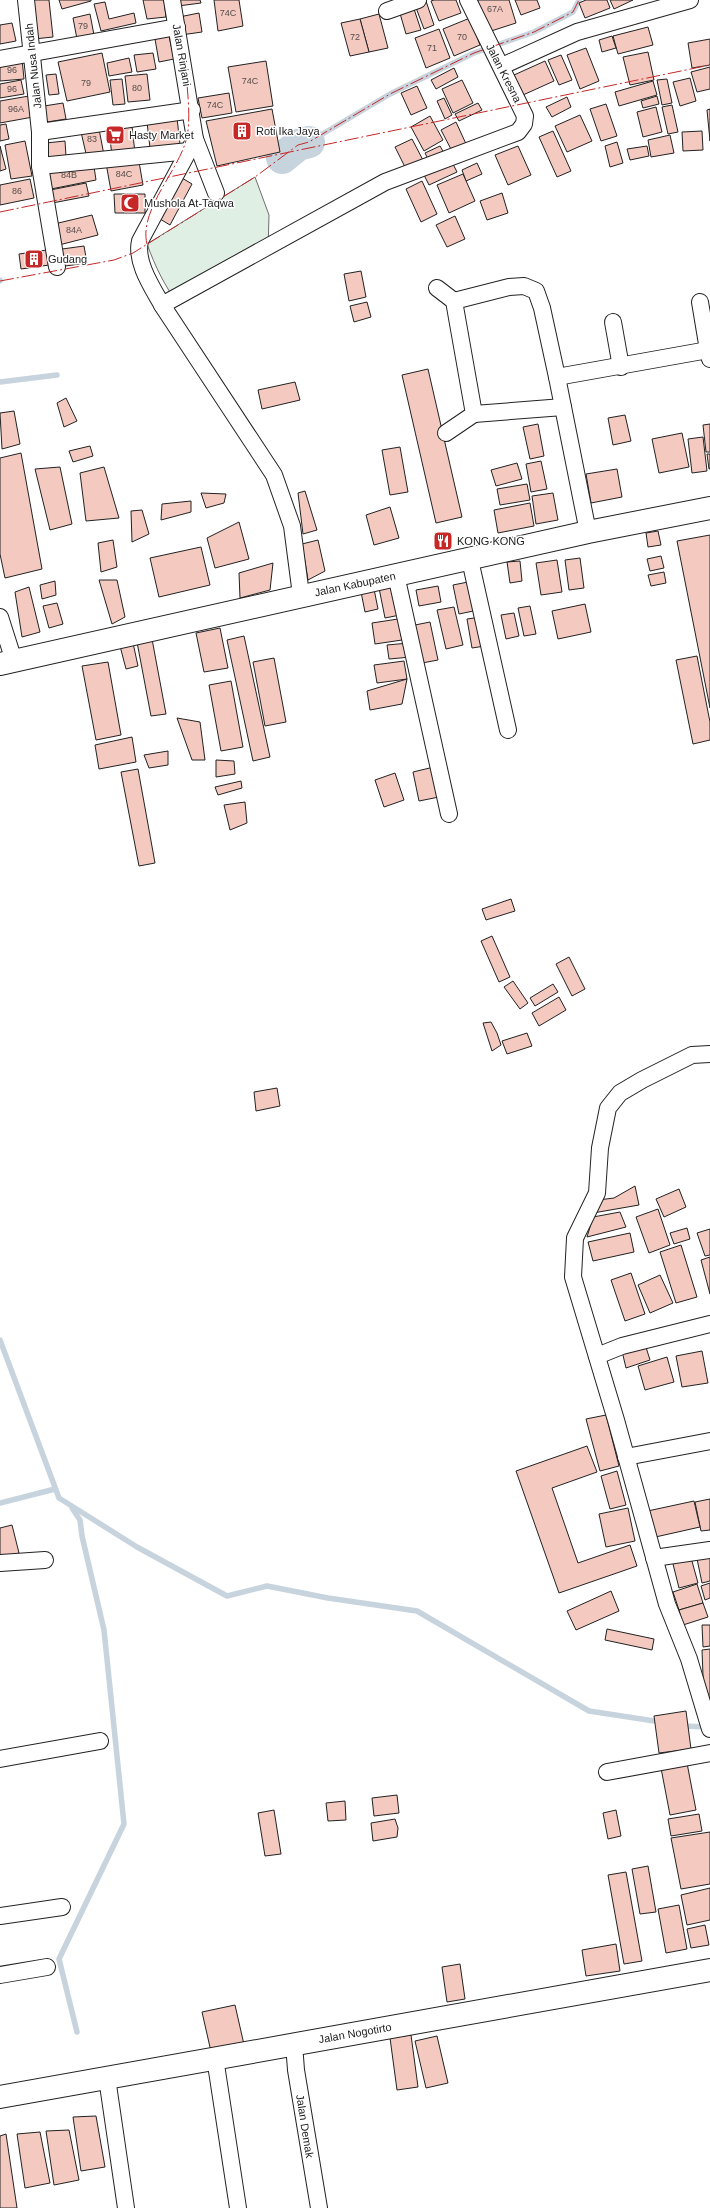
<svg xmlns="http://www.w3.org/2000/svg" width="710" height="2208" font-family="Helvetica,sans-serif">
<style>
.green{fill:#e0efe3;stroke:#6f6f6f}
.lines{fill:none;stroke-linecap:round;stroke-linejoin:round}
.stream{stroke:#c7d3dd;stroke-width:5.5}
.river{stroke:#c7d3dd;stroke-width:32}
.building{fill:#f3c9c0;stroke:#222}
.street-casing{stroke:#222;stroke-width:18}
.secondary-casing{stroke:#222;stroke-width:24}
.street{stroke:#fff;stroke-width:16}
.secondary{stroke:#fff;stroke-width:22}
.power{stroke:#c62828;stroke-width:1;stroke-dasharray:14 3 2 3;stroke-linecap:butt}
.labels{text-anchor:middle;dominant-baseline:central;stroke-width:3;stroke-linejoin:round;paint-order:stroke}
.number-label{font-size:9px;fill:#564c4a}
.street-label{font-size:11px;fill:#222;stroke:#fff}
.poi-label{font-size:11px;fill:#222;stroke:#fff;text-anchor:start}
</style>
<rect width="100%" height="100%" fill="#fff"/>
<!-- green -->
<path class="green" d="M255 177 269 215 268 250 179 305C165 287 155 266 147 244Z"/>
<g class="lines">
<!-- stream -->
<g class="stream">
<polyline points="309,142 390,94 474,53 534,32 573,12 579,0"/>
<polyline points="0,281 0,280"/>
<polyline points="0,382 57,375"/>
<polyline points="0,1340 59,1498 137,1547 227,1596 267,1586 328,1598 417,1611 589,1711 661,1722"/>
<polyline points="0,1503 55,1489"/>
<polyline points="72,1508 80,1520 82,1536 104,1630 124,1824 59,1959 77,2032"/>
<polyline points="681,1726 708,1727"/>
</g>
<!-- river -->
<polyline class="river" points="282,158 298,145 309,142"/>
</g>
<!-- building -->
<g class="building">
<polygon points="29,0 49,0 53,37 34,39"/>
<polygon points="59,0 91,0 91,1 62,9"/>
<polygon points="143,0 164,0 166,17 147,19"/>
<polygon points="177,0 200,0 201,3 178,6"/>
<polygon points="214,0 239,0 243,26 218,31"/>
<polygon points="434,0 456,0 461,13 439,21 431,1"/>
<polygon points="479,0 509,0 516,23 485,33 476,1"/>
<polygon points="515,0 537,0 540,8 521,15"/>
<polygon points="586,0 607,0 610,8 585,18 579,3"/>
<polygon points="610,0 633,0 614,9"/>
<polygon points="426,1 434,25 424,29 415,5"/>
<polygon points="105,2 109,19 134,13 136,23 101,31 94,4"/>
<polygon points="413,6 421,30 406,34 399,10"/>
<polygon points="199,13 202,32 181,35 179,17"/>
<polygon points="90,14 94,35 77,39 73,18"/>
<polygon points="379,14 388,48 369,52 360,19"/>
<polygon points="470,18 480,45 454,56 443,29"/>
<polygon points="360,19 369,52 350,56 341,23"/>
<polygon points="12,23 16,41 0,44 0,25"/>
<polygon points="648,27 653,45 618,54 613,36"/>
<polygon points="439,29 450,58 426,68 415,38"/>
<polygon points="169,36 174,59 159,62 155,39"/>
<polygon points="612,36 616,48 602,52 599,40"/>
<polygon points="710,39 710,65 692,68 688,43"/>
<polygon points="586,48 599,81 580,89 567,55"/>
<polygon points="648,52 654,80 630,85 623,57"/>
<polygon points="102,53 110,92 67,101 58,62"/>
<polygon points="153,53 156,69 137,72 134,55"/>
<polygon points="561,55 572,80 559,85 548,60"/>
<polygon points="129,58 132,72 109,76 107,63"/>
<polygon points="22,59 24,79 0,81 0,61"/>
<polygon points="266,61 273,106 236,112 228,67"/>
<polygon points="545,61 554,81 523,95 514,75"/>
<polygon points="710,67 710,89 697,92 691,72"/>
<polygon points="454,68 458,77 436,89 431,80"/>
<polygon points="56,74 59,94 49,95 46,75"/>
<polygon points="147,74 150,100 128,102 125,76"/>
<polygon points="690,78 696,101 680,106 673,82"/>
<polygon points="122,79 125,104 113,105 110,80"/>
<polygon points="667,79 672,103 662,105 657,80"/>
<polygon points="21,80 24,94 0,98 0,84"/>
<polygon points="462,80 473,103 453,113 442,89"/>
<polygon points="653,81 657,95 619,106 615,92"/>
<polygon points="417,86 427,108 411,115 401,93"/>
<polygon points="229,93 232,113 202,118 198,98"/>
<polygon points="29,96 33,117 0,123 0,101"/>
<polygon points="657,96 659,104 643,108 641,101"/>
<polygon points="567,97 571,107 552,117 546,107"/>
<polygon points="444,98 452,115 445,119 437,101"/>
<polygon points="63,103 66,119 47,122 44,106"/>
<polygon points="478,103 482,110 459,121 455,114"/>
<polygon points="606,104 617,136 601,141 590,109"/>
<polygon points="672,105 678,132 668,134 662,107"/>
<polygon points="656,107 662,132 643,137 637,112"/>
<polygon points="272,109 280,152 217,166 206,121"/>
<polygon points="710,109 710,141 707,110"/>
<polygon points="580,115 592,141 567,152 555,126"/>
<polygon points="430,116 443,140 424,151 411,127"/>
<polygon points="177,118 180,144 150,148 147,122"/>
<polygon points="456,122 467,146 453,153 441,130"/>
<polygon points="6,124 9,139 0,141 0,125"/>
<polygon points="132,126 135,153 112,156 109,129"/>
<polygon points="99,129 104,155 87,158 81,132"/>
<polygon points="553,131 571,171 557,177 539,137"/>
<polygon points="702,131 703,150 683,151 682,132"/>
<polygon points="670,135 674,153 651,157 648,140"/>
<polygon points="412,139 424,162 407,171 395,147"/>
<polygon points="25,141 32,176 11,179 5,145"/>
<polygon points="65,141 66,156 47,158 46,143"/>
<polygon points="617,142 623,163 610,167 605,146"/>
<polygon points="0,146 6,169 0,171"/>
<polygon points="440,146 444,153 429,161 425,153"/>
<polygon points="518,146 531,175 508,185 495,155"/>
<polygon points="647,146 649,156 630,160 627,149"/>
<polygon points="138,156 143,185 111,191 106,163"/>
<polygon points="93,160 96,180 46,190 42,170"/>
<polygon points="452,162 457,172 429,185 424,175"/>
<polygon points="477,163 482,174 466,181 462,170"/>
<polygon points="463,174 475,201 449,213 437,185"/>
<polygon points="182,178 192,184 170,225 160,219"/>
<polygon points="30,179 34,198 0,205 0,185"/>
<polygon points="422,181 437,214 421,222 406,189"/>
<polygon points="86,183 89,196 47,204 45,191"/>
<polygon points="502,193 508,213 487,220 480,201"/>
<polygon points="114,194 145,194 145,213 115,213"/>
<polygon points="92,215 98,235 55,246 50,225"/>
<polygon points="455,216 465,239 447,247 436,225"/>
<polygon points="84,246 87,263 58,267 55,250"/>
<polygon points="47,250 49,265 21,269 19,254"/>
<polygon points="361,271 366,297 349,301 344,274"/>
<polygon points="367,302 371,317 354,322 350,306"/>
<polygon points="428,369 462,517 436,523 402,375"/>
<polygon points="295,382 300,400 262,409 258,390"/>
<polygon points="66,398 77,421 64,427 57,403"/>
<polygon points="14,411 20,444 2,449 0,413"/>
<polygon points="625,415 631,441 613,445 608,418"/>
<polygon points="538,424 544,456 530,459 523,427"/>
<polygon points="710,424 710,452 706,452 703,425"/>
<polygon points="682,433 689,467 659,473 652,439"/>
<polygon points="703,437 707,471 692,473 688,439"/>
<polygon points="90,446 93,456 73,462 69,451"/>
<polygon points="400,447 408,492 390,495 382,450"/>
<polygon points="21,453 42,569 5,578 0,554 0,458"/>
<polygon points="707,454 710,454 710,469 709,469"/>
<polygon points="541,461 547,489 531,492 526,464"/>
<polygon points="517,463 522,479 496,486 491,470"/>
<polygon points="60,467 72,524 50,530 35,469"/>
<polygon points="104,467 119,518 86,521 80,473"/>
<polygon points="617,469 622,497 591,503 586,474"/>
<polygon points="527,484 530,500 500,505 497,489"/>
<polygon points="305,491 317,530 303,534 298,493"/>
<polygon points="201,493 226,494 224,503 206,508"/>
<polygon points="553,493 558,520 536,524 532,496"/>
<polygon points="191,501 191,512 161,520 162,504"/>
<polygon points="530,503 534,526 498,533 494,510"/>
<polygon points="390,507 399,538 374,545 366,515"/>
<polygon points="142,510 149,534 132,542 131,511"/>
<polygon points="239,522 249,559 215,568 207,538"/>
<polygon points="658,531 661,545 648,547 646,533"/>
<polygon points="710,535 710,708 677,541"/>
<polygon points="113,540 117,567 101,572 98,543"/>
<polygon points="318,540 325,571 308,580 302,544"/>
<polygon points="201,547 210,585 159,597 150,558"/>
<polygon points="661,556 664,568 650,571 647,559"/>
<polygon points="580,558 584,588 569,590 565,560"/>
<polygon points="557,560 562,592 541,595 536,563"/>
<polygon points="520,561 522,581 510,583 507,562"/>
<polygon points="273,563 270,590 240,598 239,573"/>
<polygon points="664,572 666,583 651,586 648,575"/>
<polygon points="99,580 117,580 125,617 112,624"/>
<polygon points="55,581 56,595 42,599 40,585"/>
<polygon points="473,581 478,610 459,614 453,585"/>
<polygon points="394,586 400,615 385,618 379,588"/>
<polygon points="438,586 441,602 419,606 416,590"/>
<polygon points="29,587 40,632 22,637 15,592"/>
<polygon points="374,589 378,609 365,612 361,592"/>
<polygon points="57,603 63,624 49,628 43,606"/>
<polygon points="585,604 591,632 558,639 552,611"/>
<polygon points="530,606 536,634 524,636 518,608"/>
<polygon points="454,607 463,645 446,649 437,610"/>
<polygon points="514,613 519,636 506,639 501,615"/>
<polygon points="481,617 485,646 472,648 467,619"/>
<polygon points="398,619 402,640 375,644 372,623"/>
<polygon points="430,622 438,660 422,663 415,625"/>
<polygon points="220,628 228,668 204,672 196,633"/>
<polygon points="244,636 270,757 253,761 227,640"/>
<polygon points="152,639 166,714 151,716 137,642"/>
<polygon points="133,643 138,666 126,669 120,646"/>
<polygon points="409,643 411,657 389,659 387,645"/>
<polygon points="697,656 710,722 710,740 693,744 676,660"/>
<polygon points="274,658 286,722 265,726 253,662"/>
<polygon points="404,661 407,679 377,683 374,665"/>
<polygon points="108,662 121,735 96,740 82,666"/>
<polygon points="407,679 402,704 370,710 367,691"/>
<polygon points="231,681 243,747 221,751 209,685"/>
<polygon points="177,718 200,722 205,760 192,760"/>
<polygon points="132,737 136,762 99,769 95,745"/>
<polygon points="168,751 168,765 149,768 144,755"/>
<polygon points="216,760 234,761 235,774 216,777"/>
<polygon points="438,766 444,796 419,801 413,772"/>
<polygon points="138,769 155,863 139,866 121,772"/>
<polygon points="395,773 404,800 384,807 375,780"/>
<polygon points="241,781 242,788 218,795 215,787"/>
<polygon points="245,802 247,823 230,830 224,805"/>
<polygon points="511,899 515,911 486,920 482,909"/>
<polygon points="492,936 510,977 499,982 481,941"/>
<polygon points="569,957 585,989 572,996 556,964"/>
<polygon points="513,981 528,1003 520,1009 504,987"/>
<polygon points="553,984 558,992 535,1006 530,998"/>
<polygon points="559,997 566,1010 539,1026 532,1013"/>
<polygon points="491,1022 497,1033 501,1045 492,1051 483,1023"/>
<polygon points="527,1033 532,1046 507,1054 502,1041"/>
<polygon points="277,1088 280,1106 256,1111 254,1092"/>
<polygon points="635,1186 639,1205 593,1213 598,1200 614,1198"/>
<polygon points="679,1189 686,1207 664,1217 656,1199"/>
<polygon points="658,1209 670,1245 649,1253 636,1217"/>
<polygon points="620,1212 626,1227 587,1237 593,1217"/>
<polygon points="687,1228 690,1239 674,1244 670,1233"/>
<polygon points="710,1229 710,1255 705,1256 697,1233"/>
<polygon points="630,1233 634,1252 593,1261 588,1242"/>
<polygon points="681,1245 697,1297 676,1303 660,1252"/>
<polygon points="710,1257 710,1294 701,1260"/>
<polygon points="631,1273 645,1314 625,1321 611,1280"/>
<polygon points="660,1275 673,1303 650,1313 638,1285"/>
<polygon points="645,1344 650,1360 626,1368 622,1351"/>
<polygon points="702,1351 708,1383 682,1387 676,1356"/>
<polygon points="667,1357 674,1382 645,1390 638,1366"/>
<polygon points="606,1415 619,1466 600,1471 586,1419"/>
<polygon points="587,1446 597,1472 552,1488 578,1563 630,1545 637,1566 559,1593 516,1471"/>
<polygon points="617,1471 626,1505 610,1509 601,1476"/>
<polygon points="710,1499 710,1530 701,1531 695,1502"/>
<polygon points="694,1501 700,1527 651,1538 643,1512"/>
<polygon points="628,1508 635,1541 606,1547 599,1514"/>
<polygon points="12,1525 19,1553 0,1558 0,1528"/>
<polygon points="710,1552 710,1581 702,1583 696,1554"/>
<polygon points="690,1554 698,1583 679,1588 672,1560"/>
<polygon points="710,1583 710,1598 705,1600 701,1586"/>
<polygon points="697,1584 703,1603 679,1610 673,1592"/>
<polygon points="611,1591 619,1611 576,1630 567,1611"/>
<polygon points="703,1603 708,1617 683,1625 679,1610"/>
<polygon points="702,1625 710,1625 710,1646 703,1647"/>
<polygon points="607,1629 654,1639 652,1650 605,1640"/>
<polygon points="710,1649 710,1700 704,1701 702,1650"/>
<polygon points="686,1711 691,1749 659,1753 654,1716"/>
<polygon points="687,1763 696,1810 670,1815 661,1768"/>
<polygon points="397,1795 399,1813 374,1816 372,1798"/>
<polygon points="345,1801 346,1820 328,1821 326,1803"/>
<polygon points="274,1810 281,1854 265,1856 258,1813"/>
<polygon points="616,1810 621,1836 608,1839 603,1813"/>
<polygon points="699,1814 702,1831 671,1836 668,1819"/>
<polygon points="395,1819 398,1828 397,1837 373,1841 371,1823"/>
<polygon points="710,1832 710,1884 681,1889 671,1838"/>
<polygon points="648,1866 656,1912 640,1914 632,1869"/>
<polygon points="626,1872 642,1961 624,1964 608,1875"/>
<polygon points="710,1888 710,1920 687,1925 681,1895"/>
<polygon points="679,1905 687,1949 666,1953 658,1909"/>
<polygon points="705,1925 709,1945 691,1948 687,1929"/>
<polygon points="616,1944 620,1971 586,1976 582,1950"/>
<polygon points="460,1964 465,1999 447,2002 442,1967"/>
<polygon points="235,2005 245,2049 212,2056 202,2012"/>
<polygon points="411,2035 418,2087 397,2090 390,2038"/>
<polygon points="437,2036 448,2083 426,2088 415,2041"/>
<polygon points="96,2116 105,2167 81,2171 73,2117"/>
<polygon points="69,2130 79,2180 54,2185 46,2131"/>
<polygon points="40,2132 50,2183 25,2188 17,2134"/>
<polygon points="6,2134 17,2208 0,2208 0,2136"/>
</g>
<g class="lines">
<defs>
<g id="street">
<polyline points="26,0 40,132 40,166 57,267"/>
<polyline points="172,0 195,139 216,193"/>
<polyline points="387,11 418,0"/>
<polyline points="0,59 177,27"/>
<polyline points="502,66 577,32 690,0"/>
<polyline points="40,132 192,110"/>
<path d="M195 139 140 241C135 262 152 287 162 305L274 475 292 526 301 595"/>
<polyline points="40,166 189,151"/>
<polyline points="437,288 454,301 474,414 563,407"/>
<polyline points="454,301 509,287 524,286 536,291 542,308 557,377 588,532"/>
<polyline points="700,302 708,350"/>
<polyline points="162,305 385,182 518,132 524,124 525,116 468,0"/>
<polyline points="613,322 621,367"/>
<polyline points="557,377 708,350 710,359"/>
<polyline points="446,433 474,414"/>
<polyline points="470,560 508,730"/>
<polyline points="396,575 449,814"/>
<polyline points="0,617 14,661"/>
<polyline points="710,1054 692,1055 642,1080 620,1093 608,1108 600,1148 597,1193 575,1238 573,1277 616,1420 667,1604 689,1659 710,1729"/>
<polyline points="597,1356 622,1346 710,1324"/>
<polyline points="626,1457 710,1441"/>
<polyline points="654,1558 710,1550"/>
<polyline points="0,1563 45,1560"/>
<polyline points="0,1759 100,1741"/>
<polyline points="607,1772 710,1753"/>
<polyline points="0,1916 62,1907"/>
<polyline points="0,1975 47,1967"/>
<polyline points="294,2044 296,2070 319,2208"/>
<polyline points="215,2058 238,2208"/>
<polyline points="107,2078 126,2208"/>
</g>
<g id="secondary">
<polyline points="0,664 588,532 710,508"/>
<polyline points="0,2097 710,1970"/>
</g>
</defs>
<!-- street casing -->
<use href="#street" class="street-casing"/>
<!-- secondary casing -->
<use href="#secondary" class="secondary-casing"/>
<!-- street -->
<use href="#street" class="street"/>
<!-- secondary -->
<use href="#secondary" class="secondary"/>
<!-- power -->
<g class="power">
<polyline points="0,212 710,65"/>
<path d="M147 244C139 212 175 174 185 144 193 122 186 83 185 59"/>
<polyline points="0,281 114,260 133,253 255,177 298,145 309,142 390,94 474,53 534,32 573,12 579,0"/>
</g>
</g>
<!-- icons -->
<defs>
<symbol id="building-square" viewBox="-11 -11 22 22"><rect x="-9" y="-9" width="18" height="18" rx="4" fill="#c62828" stroke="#fff"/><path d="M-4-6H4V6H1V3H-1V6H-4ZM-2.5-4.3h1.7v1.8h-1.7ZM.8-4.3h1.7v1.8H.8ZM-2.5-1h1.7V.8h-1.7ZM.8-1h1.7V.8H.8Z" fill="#fff"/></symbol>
<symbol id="supermarket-square" viewBox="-11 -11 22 22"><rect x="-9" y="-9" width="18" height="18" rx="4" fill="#c62828" stroke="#fff"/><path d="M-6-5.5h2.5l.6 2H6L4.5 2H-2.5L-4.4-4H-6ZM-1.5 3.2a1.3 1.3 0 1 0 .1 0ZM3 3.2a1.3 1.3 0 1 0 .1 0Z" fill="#fff"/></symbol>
<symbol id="mosque-square" viewBox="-11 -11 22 22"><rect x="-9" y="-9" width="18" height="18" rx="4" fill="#c62828" stroke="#fff"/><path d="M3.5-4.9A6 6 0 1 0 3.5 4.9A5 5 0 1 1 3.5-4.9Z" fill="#fff"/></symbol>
<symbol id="restaurant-square" viewBox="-11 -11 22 22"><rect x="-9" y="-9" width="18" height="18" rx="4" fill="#c62828" stroke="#fff"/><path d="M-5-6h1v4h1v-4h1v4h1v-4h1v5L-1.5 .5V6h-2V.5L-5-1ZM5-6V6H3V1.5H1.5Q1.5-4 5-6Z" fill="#fff"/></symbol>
</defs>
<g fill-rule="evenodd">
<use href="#building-square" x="231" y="120" width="22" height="22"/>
<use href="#supermarket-square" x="104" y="124" width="22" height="22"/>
<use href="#mosque-square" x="119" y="192" width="22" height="22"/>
<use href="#building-square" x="23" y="248" width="22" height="22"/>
<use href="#restaurant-square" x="432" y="530" width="22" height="22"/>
</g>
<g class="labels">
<!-- number labels -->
<g class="number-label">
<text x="495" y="9">67A</text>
<text x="228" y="13">74C</text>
<text x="83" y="26">79</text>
<text x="355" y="37">72</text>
<text x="462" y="37">70</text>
<text x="432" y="48">71</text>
<text x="12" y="70">96</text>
<text x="250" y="81">74C</text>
<text x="86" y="83">79</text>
<text x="137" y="88">80</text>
<text x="12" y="89">96</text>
<text x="215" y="105">74C</text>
<text x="16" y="109">96A</text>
<text x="92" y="139">83</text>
<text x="124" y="174">84C</text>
<text x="69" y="175">84B</text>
<text x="17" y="191">86</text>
<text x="74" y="230">84A</text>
</g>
<!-- street labels -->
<g class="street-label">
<text transform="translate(182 55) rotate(80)">Jalan Rinjani</text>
<text transform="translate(33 66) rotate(-96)">Jalan Nusa Indah</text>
<text transform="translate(504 73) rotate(63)">Jalan Kresna</text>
<text transform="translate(355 584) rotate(-12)">Jalan Kabupaten</text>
<text transform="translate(355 2033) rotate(-10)">Jalan Nogotirto</text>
<text transform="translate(305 2126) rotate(81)">Jalan Demak</text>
</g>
<!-- poi labels -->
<g class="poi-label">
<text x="256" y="131">Roti Ika Jaya</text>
<text x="129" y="135">Hasty Market</text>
<text x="144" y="203">Mushola At-Taqwa</text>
<text x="48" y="259">Gudang</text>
<text x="457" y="541">KONG KONG</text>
</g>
</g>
</svg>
